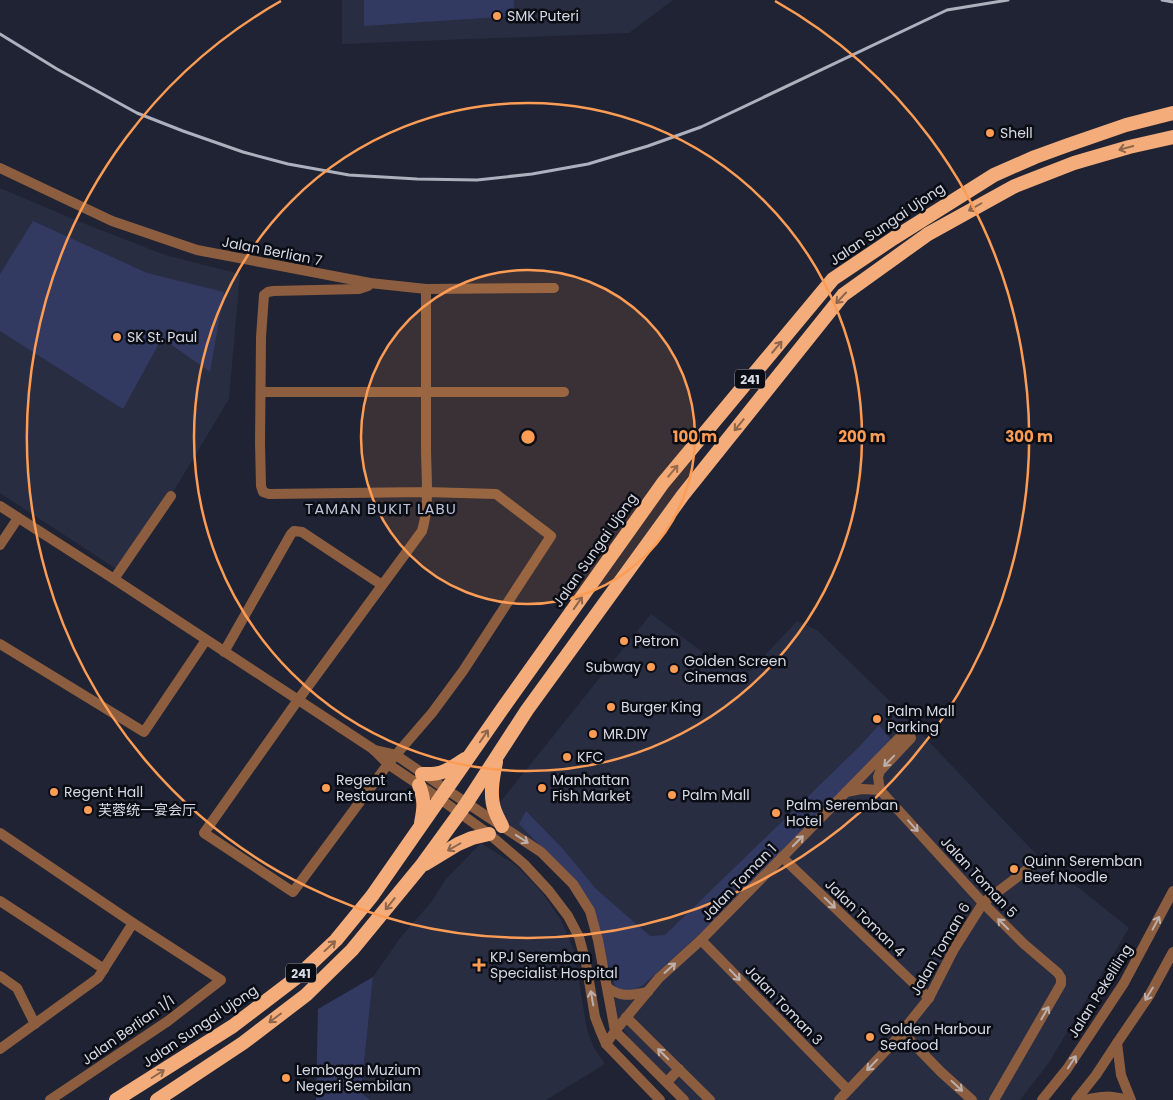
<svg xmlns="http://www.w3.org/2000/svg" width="1173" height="1100" font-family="Poppins,'Noto Sans SC',sans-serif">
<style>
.built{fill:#282d42}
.green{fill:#323a62}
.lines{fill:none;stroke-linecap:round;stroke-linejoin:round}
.minor{stroke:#8c5e3f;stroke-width:10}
.tertiary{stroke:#8c5e3f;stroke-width:10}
.trunk{stroke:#f4ad7a;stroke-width:14}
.rail{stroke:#adb0bd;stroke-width:3}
.oneway{stroke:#8b654c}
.oneway2{stroke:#bdafac}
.ring{fill:none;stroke:#fd9c55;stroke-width:2.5}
.poi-dot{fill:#fd9c55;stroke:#0b0d14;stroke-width:2}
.labels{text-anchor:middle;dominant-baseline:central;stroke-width:5;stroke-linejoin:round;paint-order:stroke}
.shield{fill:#0b0d14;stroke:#9a9ca7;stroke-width:1}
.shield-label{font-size:12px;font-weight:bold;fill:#d7dae6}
.poi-label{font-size:14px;fill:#d7dae6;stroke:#0b0d14;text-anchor:start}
.street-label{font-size:14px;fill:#d7dae6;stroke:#0b0d14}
.neighbourhood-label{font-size:15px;letter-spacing:1px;fill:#bcc2d8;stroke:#0b0d14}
.centre{fill:#fd9c55;stroke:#0b0d14;stroke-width:2.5}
.ring-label{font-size:15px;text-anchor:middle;font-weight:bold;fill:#fd9c55;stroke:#0b0d14;stroke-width:5;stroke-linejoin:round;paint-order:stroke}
</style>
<rect width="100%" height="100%" fill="#1f2333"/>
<!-- built -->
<g class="built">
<polygon points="342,0 673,0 629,33 342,44"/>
<polygon points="0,188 78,221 165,255 240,274 229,399 124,574 0,493"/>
<polygon points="651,614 727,670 750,671 797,621 817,630 896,707 1035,853 1129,928 1048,1064 1020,1100 687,1100 637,1049 616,1019 587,891 493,811"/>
<polygon points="481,843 517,866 541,891 561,920 574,951 587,1030 594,1048 605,1064 546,1100 370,1100 361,1092 373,977 400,938 432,901 446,879"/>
</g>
<!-- green -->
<g class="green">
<polygon points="364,0 514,0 513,16 364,26"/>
<polygon points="33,221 147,273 224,292 210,372 162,338 123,409 0,331 0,274"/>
<path d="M879 725 893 742 741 897 643 985C632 991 628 993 616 988L588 904 574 880 519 824 526 811 563 849 596 889 650 936 665 935 859 747Z"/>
<polygon points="373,977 361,1092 370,1100 316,1100 318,1009"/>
</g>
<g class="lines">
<!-- minor -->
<g class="minor">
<polyline points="0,168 112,221 197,250 370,283 426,289 554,288"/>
<path d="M370 283 368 286 359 289 273 291 268 292 264 295 261 337 260 443 261 486 263 492 269 494 426 492 496 494 551 536 463 671 432 713 388 764 293 892 204 833 298 700 422 531C430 505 426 474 426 447 426 394 426 342 426 289"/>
<polyline points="261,392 564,392"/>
<polyline points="0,506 114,579 373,749 388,764 440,799"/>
<polyline points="0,545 18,518"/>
<polyline points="114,579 171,496"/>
<polyline points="0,644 144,732 206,640"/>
<polyline points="224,652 291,534 294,531 302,532 382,585"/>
<polyline points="911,738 880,771 878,777 880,790 983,903 1024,944 1058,973 1061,978 1061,984 994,1100"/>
<polyline points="374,750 396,755 447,790"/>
<polyline points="846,792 862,789 880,790"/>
<polyline points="0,833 133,923 221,980 168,1021 50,1100"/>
<polyline points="782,857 929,998"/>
<polyline points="0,901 104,969"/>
<polyline points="701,940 848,1090"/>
<polyline points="0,976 17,988 35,1024"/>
<path d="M608 988C622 998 631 995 648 992"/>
<polyline points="626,1017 710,1100"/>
<polyline points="902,1032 941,1072 972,1100"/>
<polyline points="1117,1043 1121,1075 1131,1100"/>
<polyline points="606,1044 615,1031 659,978 701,940 905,732"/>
<polyline points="0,1049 98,978 133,923"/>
<polyline points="667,1082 679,1069"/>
<polyline points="839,1100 893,1043 929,998 954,949 983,903 1032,866"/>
<path d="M1084 1100C1101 1096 1110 1095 1127 1100"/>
</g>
<!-- tertiary -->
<g class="tertiary">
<polyline points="447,790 541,852 573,884 590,911 598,940 615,1031 684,1100"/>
<polyline points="440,799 489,834 524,864 549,891 568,916 579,937 586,963 595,1017 600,1030 606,1044 660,1100"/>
<polyline points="1042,1100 1067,1069 1124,983 1173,891"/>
<polyline points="1076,1100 1096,1075 1117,1043 1149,996 1173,952"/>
</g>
<!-- trunk -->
<g class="trunk">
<path d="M496 762C493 777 489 796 495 811 497 817 500 821 502 826"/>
<path d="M422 774C444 775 447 770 465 759"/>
<path d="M419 785C425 800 424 808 421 823"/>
<polyline points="425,864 458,844 472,838 489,834"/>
<polyline points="116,1100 233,1026 296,978 336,940 372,896 505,705 663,483 833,279 894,238 994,175 1035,157 1068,145 1126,125 1173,113"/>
<polyline points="157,1100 243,1043 306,995 352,950 421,866 466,804 527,710 683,495 843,295 928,234 1015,186 1074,163 1129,147 1173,137"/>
</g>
<!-- rail -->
<g class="rail">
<polyline points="1162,0 1173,2"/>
<polyline points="0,34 57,69 137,113 183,131 243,152 288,164 349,175 417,179 477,180 532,174 588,164 648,146 701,127 947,10 1008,0"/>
</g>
</g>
<!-- one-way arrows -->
<defs><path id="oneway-shaft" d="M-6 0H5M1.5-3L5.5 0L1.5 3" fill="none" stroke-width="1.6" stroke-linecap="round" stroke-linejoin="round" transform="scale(1.25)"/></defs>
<g class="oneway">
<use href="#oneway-shaft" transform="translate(1126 148) rotate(165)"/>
<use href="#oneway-shaft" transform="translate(975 207) rotate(150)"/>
<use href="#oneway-shaft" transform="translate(841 298) rotate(133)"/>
<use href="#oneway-shaft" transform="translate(777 347) rotate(-50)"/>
<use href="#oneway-shaft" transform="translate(739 425) rotate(129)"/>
<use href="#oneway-shaft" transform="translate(673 471) rotate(-50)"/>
<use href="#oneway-shaft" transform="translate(578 603) rotate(-55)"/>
<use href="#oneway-shaft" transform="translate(484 736) rotate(-56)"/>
<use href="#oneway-shaft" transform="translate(454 847) rotate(150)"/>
<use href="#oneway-shaft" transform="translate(390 904) rotate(129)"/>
<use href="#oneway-shaft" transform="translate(330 946) rotate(-43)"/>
<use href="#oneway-shaft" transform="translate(275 1018) rotate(143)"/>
<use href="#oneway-shaft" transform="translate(158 1074) rotate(-32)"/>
</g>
<g class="oneway2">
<use href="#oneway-shaft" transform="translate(889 761) rotate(134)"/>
<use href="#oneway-shaft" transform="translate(913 826) rotate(48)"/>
<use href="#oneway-shaft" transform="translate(522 839) rotate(33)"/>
<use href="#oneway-shaft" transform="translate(798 841) rotate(-45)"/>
<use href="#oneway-shaft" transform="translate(830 903) rotate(44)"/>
<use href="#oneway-shaft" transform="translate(1156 923) rotate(-62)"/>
<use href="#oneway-shaft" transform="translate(1003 924) rotate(-135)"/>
<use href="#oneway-shaft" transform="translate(670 968) rotate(-42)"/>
<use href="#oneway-shaft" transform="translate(735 975) rotate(46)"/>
<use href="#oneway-shaft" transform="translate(1149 994) rotate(121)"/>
<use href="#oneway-shaft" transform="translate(592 998) rotate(-100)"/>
<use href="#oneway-shaft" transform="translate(1045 1013) rotate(-60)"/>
<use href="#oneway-shaft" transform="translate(663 1054) rotate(-135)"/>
<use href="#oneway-shaft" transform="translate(1072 1062) rotate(-57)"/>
<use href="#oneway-shaft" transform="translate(872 1065) rotate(134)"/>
<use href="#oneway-shaft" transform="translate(957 1086) rotate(43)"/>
</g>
<!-- distance rings -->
<circle cx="528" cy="437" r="167" fill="#fd9c55" fill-opacity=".12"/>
<g class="ring">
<circle cx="528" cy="437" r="167"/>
<circle cx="528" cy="437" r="334"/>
<path d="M775 1A501 501 0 1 1 281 1"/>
</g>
<!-- markers -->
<g class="poi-dot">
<circle cx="497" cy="16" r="5"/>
<circle cx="990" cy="133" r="5"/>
<circle cx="117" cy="337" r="5"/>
<circle cx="624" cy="641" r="5"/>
<circle cx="651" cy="667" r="5"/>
<circle cx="674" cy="669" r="5"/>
<circle cx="611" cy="707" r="5"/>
<circle cx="877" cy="719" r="5"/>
<circle cx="593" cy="734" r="5"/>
<circle cx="567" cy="757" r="5"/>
<circle cx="326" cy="788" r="5"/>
<circle cx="542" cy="788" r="5"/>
<circle cx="54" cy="792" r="5"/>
<circle cx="672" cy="795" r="5"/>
<circle cx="88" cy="810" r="5"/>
<circle cx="776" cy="813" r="5"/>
<circle cx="1014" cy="869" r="5"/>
<path d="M476.5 957.5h5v5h5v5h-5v5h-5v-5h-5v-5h5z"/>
<circle cx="870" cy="1037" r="5"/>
<circle cx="286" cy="1078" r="5"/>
</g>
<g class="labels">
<!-- shield labels -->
<g class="shield">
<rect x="735" y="369.5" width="30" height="19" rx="4"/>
<rect x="286" y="963.5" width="30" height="19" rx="4"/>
</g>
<g class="shield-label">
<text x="750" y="379">241</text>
<text x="301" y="973">241</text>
</g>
<!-- poi labels -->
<g class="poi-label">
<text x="507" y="16">SMK Puteri</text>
<text x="1000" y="133">Shell</text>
<text x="127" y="337">SK St. Paul</text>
<text x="634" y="641">Petron</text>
<text x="684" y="661">Golden Screen<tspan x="684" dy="16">Cinemas</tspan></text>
<text x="641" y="667" text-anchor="end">Subway</text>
<text x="621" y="707">Burger King</text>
<text x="887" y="711">Palm Mall<tspan x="887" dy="16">Parking</tspan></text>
<text x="603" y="734">MR.DIY</text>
<text x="577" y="757">KFC</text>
<text x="336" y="780">Regent<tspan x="336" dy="16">Restaurant</tspan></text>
<text x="552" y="780">Manhattan<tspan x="552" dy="16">Fish Market</tspan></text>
<text x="64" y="792">Regent Hall</text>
<text x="682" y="795">Palm Mall</text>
<text x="786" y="805">Palm Seremban<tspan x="786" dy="16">Hotel</tspan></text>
<text x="98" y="810">芙蓉统一宴会厅</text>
<text x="1024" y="861">Quinn Seremban<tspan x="1024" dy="16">Beef Noodle</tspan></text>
<text x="490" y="957">KPJ Seremban<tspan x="490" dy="16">Specialist Hospital</tspan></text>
<text x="880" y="1029">Golden Harbour<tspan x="880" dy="16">Seafood</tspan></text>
<text x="296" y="1070">Lembaga Muzium<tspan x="296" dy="16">Negeri Sembilan</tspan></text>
</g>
<!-- street labels -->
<g class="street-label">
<text transform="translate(887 224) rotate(-34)">Jalan Sungai Ujong</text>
<text transform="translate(272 251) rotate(11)">Jalan Berlian 7</text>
<text transform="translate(595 550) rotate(-55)">Jalan Sungai Ujong</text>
<text transform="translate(979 877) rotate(47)">Jalan Toman 5</text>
<text transform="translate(739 882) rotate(-46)">Jalan Toman 1</text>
<text transform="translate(865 918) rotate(44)">Jalan Toman 4</text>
<text transform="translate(940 949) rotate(-60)">Jalan Toman 6</text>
<text transform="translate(1100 991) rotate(-58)">Jalan Pekeliling</text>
<text transform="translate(784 1005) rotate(46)">Jalan Toman 3</text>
<text transform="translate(200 1026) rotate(-34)">Jalan Sungai Ujong</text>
<text transform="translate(128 1030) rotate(-35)">Jalan Berlian 1/1</text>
</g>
<!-- neighbourhood labels -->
<g class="neighbourhood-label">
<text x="381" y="508">TAMAN BUKIT LABU</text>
</g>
</g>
<circle cx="528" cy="437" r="8" class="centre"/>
<g class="ring-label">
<text x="695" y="442">100 m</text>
<text x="862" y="442">200 m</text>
<text x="1029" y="442">300 m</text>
</g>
</svg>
